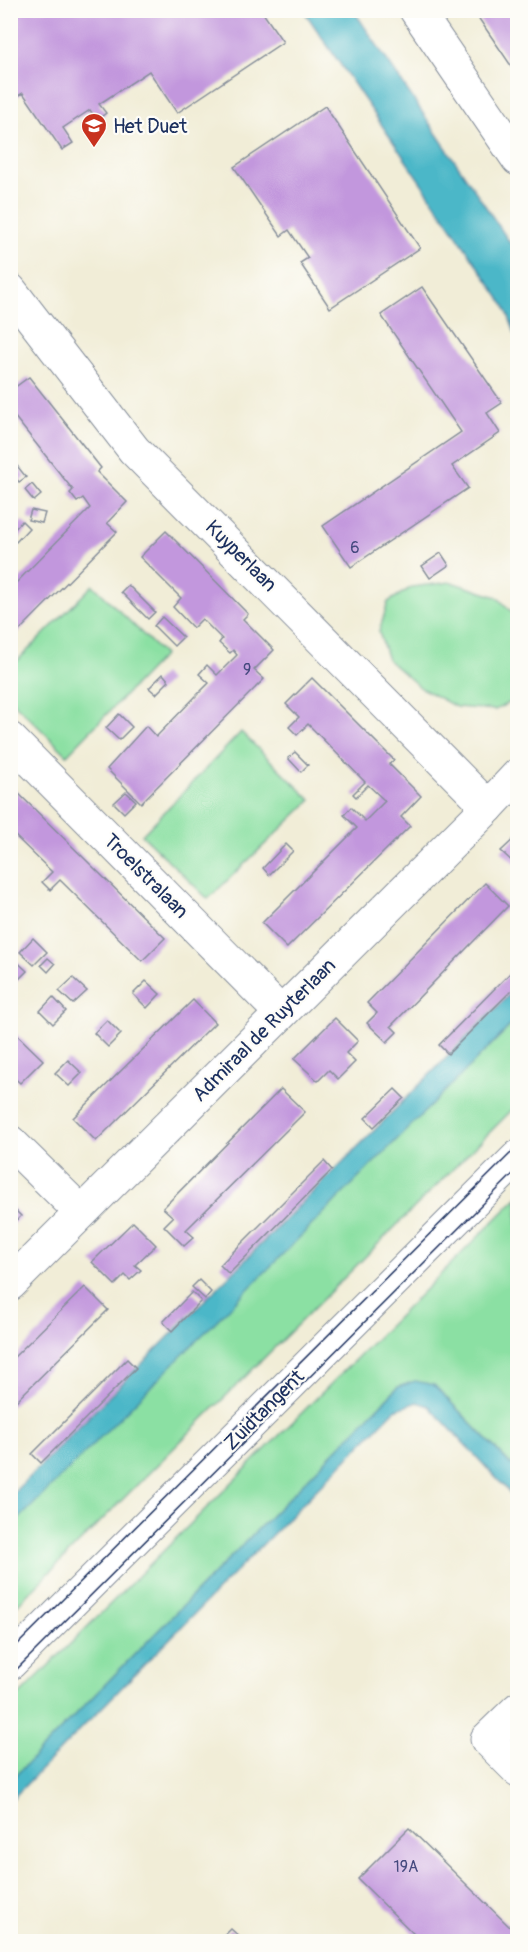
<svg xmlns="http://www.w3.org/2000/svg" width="528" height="1952" font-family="Pangolin,sans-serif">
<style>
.green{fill:#8be0a3;stroke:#538880;stroke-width:1.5}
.water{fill:#4cb7c8;stroke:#347393;stroke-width:1.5}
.building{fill:#c297dd}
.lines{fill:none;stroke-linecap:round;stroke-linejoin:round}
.minor-casing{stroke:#868e9a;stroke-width:35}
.minor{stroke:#fff;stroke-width:33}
.tram{stroke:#1b2f5e;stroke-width:1.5}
.labels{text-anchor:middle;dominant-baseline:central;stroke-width:4.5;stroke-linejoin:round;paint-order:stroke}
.number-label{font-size:16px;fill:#45497e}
.poi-label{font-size:20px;fill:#1b2f5e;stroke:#fdfcf7;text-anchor:start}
.street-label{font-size:20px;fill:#1b2f5e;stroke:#fdfcf7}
</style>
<rect width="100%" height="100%" fill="#fdfcf7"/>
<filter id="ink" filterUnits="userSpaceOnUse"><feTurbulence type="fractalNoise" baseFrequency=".0167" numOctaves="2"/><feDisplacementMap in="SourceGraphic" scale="12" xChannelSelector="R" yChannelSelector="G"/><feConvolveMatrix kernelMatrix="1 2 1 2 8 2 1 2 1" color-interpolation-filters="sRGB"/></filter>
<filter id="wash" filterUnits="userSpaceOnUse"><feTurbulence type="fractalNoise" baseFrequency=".008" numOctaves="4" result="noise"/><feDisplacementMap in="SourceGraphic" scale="24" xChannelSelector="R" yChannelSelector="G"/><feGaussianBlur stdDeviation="1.35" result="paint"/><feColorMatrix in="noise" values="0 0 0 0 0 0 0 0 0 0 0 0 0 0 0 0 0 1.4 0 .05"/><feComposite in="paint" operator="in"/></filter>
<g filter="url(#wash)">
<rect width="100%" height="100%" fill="#f1edd7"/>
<!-- green -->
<g class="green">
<polygon points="451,582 497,597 517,617 517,699 495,710 456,707 421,688 388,660 379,632 388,602 412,587"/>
<polygon points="93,585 164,655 67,755 11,700 11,667"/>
<polygon points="241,732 311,800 208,899 142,835"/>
<polygon points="517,1019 517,1105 11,1611 10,1527"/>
<polygon points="517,1198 518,1459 512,1465 434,1385 398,1387 11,1780 10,1704"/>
</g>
<!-- water -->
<g class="water">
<polygon points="304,11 354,11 517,253 517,339 505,306"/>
<polygon points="517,987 517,1019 11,1527 11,1495"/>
<polygon points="415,1381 434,1385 511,1465 517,1459 517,1490 513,1496 429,1406 417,1402 395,1410 11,1800 11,1780 398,1387"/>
</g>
<g id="blocks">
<!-- building -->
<g class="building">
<polygon points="10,10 261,10 283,42 177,113 149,71 99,104 106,113 97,120 90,110 63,128 73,143 62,150 23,93 16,97 10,89"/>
<polygon points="473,10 518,10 518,76 497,45"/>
<polygon points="325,106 420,248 330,308 300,263 308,258 289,230 281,236 234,167"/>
<polygon points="422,287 502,403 487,413 500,433 452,466 468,488 351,567 323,526 461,432 381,315"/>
<polygon points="29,377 101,468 97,472 127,502 107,523 117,532 10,640 10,589 90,508 83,498 77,502 70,493 73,490 10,411 10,391"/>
<polygon points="10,457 26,477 19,482 10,472"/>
<polygon points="32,484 41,495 34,501 25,490"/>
<polygon points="31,510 45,513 42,523 28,520"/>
<polygon points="22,521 29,528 16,542 10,537 10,534"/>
<polygon points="166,531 248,614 243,619 274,650 254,670 264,679 141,803 107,769 146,726 156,737 197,695 209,683 199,674 207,665 217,675 237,655 233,650 230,653 219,643 222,639 202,619 193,628 173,607 181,598 140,557"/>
<polygon points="441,553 449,565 430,578 422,566"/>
<polygon points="128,585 155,612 148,619 121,592"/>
<polygon points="162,617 183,637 174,646 154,626"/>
<polygon points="163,674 169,681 156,694 149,688"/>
<polygon points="312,678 394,760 389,764 421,796 401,817 410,826 287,948 262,923 357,828 344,815 351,807 365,821 385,801 368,785 356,797 353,794 365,782 308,724 297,735 289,727 299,717 286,704"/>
<polygon points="119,714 132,727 119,740 106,728"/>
<polygon points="295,752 308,765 301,772 288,758"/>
<polygon points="10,785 165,938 142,961 60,880 50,890 42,882 52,872 10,831"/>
<polygon points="126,792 136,801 124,813 114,803"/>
<polygon points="518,835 518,867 501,851"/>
<polygon points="286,844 293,851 269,875 263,868"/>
<polygon points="485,883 508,906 391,1026 397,1032 387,1042 367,1023 377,1013 367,1003"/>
<polygon points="33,938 47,952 34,965 20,952"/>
<polygon points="13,958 27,971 13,985 10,982 10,961"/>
<polygon points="48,958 55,964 48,972 41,965"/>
<polygon points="518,965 518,984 448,1054 439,1045"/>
<polygon points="73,978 87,991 73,1004 59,991"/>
<polygon points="146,981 160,994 147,1008 133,994"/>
<polygon points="53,997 66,1011 53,1024 40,1011"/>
<polygon points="193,1000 215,1023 96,1141 73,1118"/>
<polygon points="335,1018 358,1041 346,1053 355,1062 338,1079 329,1070 318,1081 294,1059"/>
<polygon points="107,1020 121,1034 108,1047 94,1033"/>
<polygon points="10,1028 43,1060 20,1083 10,1074"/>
<polygon points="68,1060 82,1073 69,1086 55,1073"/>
<polygon points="281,1089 305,1112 186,1230 194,1237 184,1246 164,1226 173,1217 163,1208"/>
<polygon points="395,1089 404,1098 374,1127 365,1118"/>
<polygon points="324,1161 332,1170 229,1274 220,1265"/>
<polygon points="10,1205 21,1216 10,1227"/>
<polygon points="133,1222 156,1245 135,1265 141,1270 130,1280 125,1275 115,1285 92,1262"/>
<polygon points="199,1280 211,1292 205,1299 192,1287"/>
<polygon points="85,1287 108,1310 10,1407 10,1361"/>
<polygon points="192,1292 201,1301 172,1331 163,1322"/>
<polygon points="127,1359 136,1368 41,1463 32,1454"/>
<polygon points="409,1828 518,1935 518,1941 421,1941 358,1879"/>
<polygon points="231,1929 244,1941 219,1941"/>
</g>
</g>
</g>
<g filter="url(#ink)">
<use href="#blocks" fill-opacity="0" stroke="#868e9a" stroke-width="1.5"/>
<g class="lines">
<defs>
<g id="minor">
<polyline points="416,10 518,159"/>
<polyline points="10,290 134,450 488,807"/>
<polyline points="10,739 281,1013"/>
<polyline points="10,1142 81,1212"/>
<polyline points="10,1284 488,807 518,775"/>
<polyline points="10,1663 518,1157"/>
<polyline points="518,1709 487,1739 518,1770"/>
</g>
</defs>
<!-- minor casing -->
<use href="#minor" class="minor-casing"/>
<!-- minor -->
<use href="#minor" class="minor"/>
<!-- tram -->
<g class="tram">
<polyline points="10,1652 518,1146"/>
<polyline points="10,1676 518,1169"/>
</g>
</g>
</g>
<!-- icons -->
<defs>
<symbol id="school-pin" viewBox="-11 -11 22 30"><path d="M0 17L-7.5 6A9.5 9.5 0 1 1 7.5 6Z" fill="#c8321e" stroke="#fdfcf7"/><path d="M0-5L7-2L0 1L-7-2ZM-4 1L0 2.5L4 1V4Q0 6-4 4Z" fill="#fff"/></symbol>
</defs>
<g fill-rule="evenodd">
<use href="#school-pin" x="79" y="111" width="30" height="40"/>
</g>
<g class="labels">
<!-- number labels -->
<g class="number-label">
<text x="355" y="548">6</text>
<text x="247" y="670">9</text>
<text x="406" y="1867">19A</text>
</g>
<!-- poi labels -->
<g class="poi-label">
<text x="113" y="126">Het Duet</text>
</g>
<!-- street labels -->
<g class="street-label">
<text transform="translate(241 556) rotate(45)">Kuyperlaan</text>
<text transform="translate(146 876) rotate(45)">Troelstralaan</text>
<text transform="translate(264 1030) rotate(-45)">Admiraal de Ruyterlaan</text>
<text transform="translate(264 1410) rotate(-45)">Zuidtangent</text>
</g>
</g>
<!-- margin -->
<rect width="528" height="1952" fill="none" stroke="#fdfcf7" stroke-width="36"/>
</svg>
